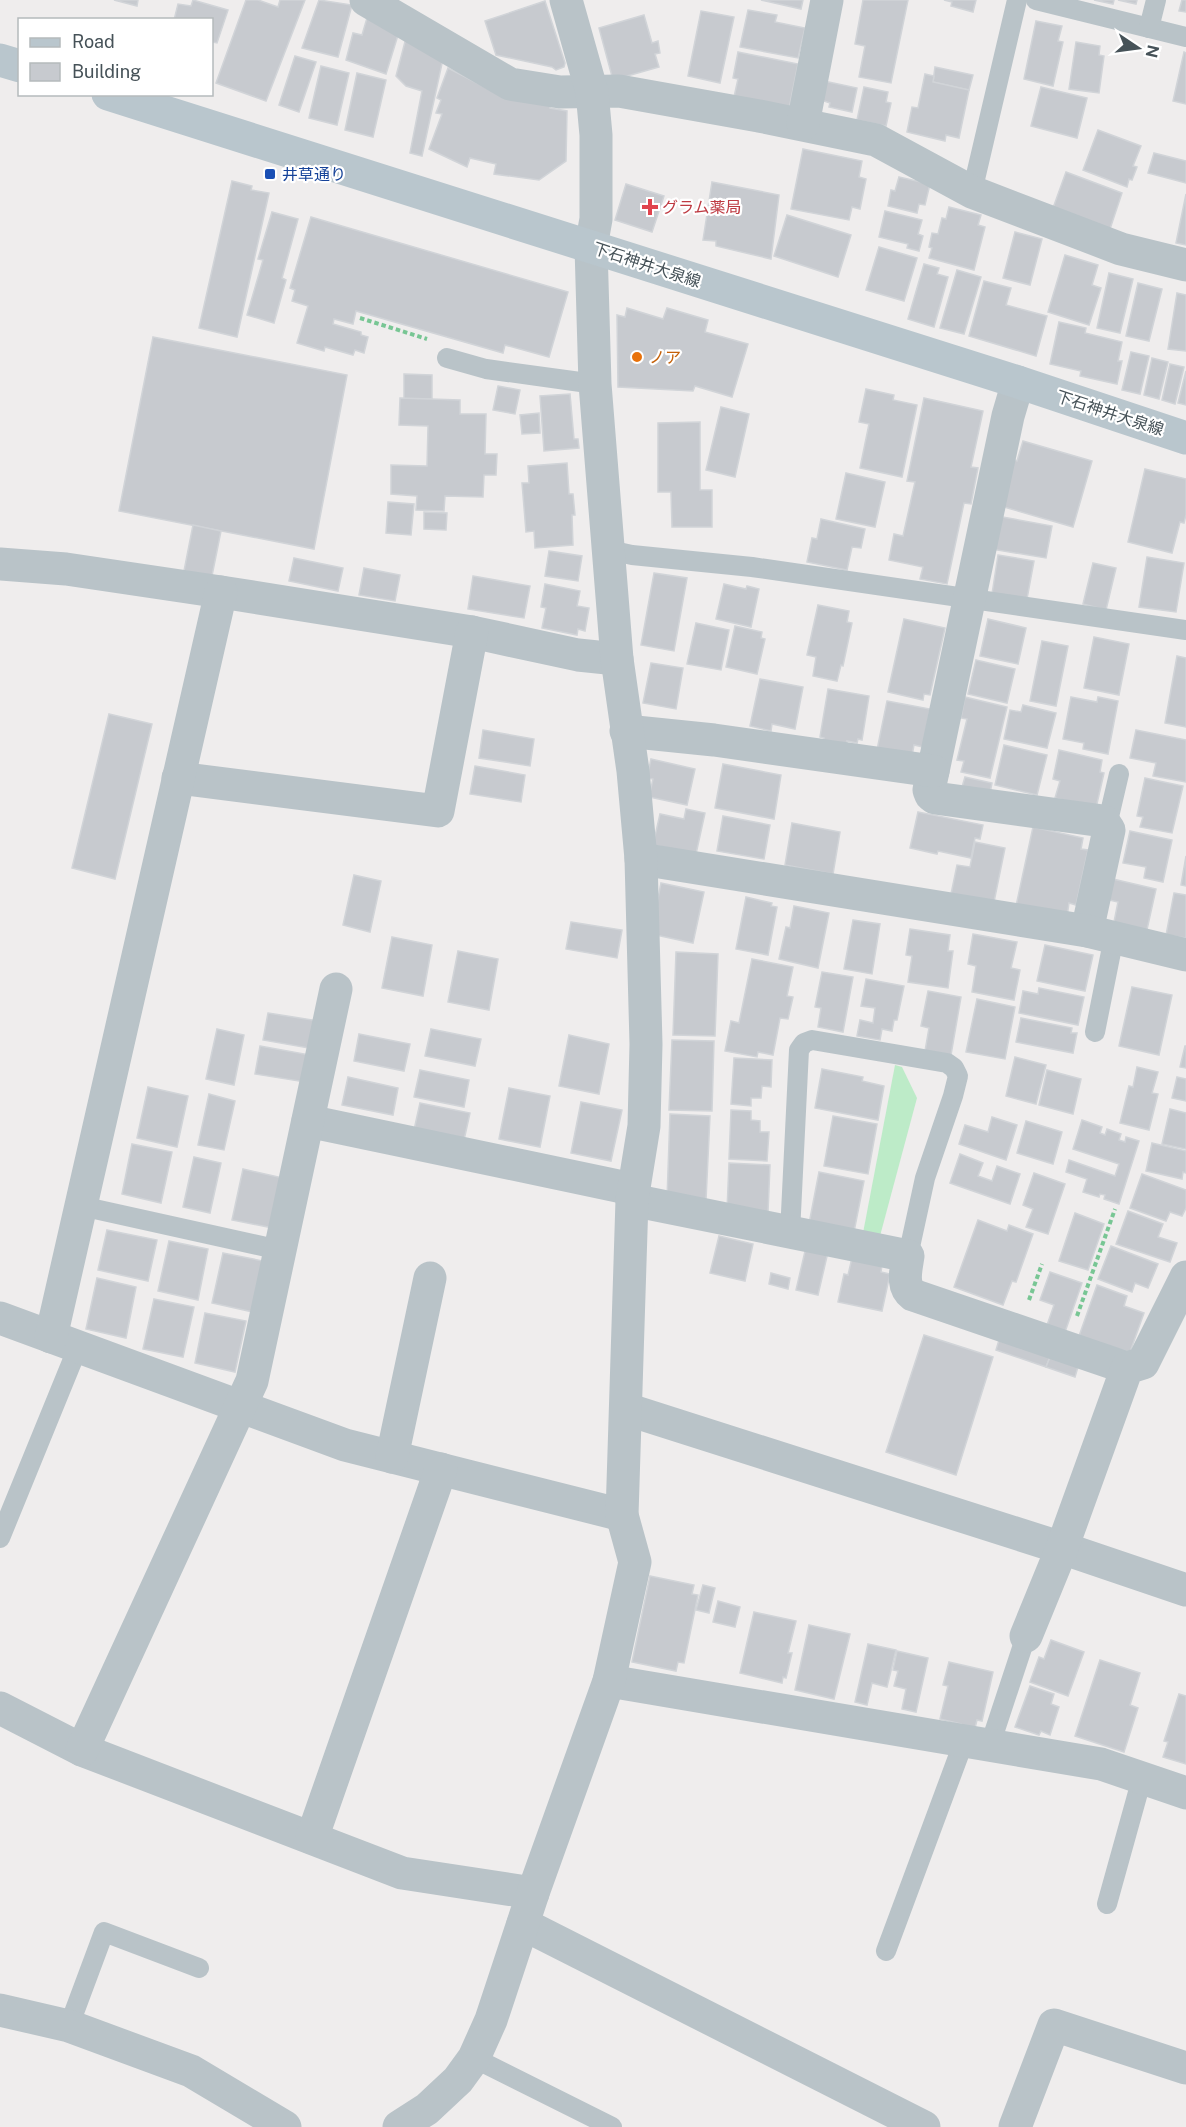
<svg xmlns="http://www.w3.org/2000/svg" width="1186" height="2127" font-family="'Public Sans','Noto Sans JP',sans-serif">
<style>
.green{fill:#bdebc8}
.building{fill:#c7cacf;stroke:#d1d4d8;stroke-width:1.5}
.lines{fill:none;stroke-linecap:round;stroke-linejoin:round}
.path{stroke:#78c694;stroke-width:4;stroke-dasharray:4.5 3;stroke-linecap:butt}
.lane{stroke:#b9c3c8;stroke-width:20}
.street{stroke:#b9c3c8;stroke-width:33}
.secondary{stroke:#b9c6cd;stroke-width:33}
.transit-dot{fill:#1a4fb4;stroke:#fff;stroke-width:2}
.health-dot{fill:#e0444e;stroke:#fff;stroke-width:2}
.food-dot{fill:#e8710a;stroke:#fff;stroke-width:2}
.labels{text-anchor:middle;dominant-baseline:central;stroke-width:4.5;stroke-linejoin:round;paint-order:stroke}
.transit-label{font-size:16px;fill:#164399;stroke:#fff;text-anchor:start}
.health-label{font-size:16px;fill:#be3a42;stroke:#fff;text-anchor:start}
.street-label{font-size:16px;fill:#465258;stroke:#fff}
.food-label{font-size:16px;fill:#c56008;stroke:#fff;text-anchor:start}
</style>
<rect width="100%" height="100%" fill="#efeded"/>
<!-- green -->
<polygon class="green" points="895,1065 902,1067 917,1098 880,1236 863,1233"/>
<!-- building -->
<g class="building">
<polygon points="114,0 138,0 137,6"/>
<polygon points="193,0 228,10 217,43 212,42 212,20 174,20 178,4 191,6"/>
<polygon points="246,0 258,0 278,7 280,0 305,0 266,101 216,83"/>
<polygon points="319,0 352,5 338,57 302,48"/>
<polygon points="761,0 803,0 801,9"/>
<polygon points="863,0 908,0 891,83 859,77 865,46 855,44"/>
<polygon points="944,0 976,0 973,12 951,6 952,2"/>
<polygon points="1094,0 1114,0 1113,4"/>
<polygon points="1118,0 1137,0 1136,4"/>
<polygon points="1182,0 1186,0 1186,12 1179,11"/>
<polygon points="545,1 565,63 564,67 556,70 552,67 496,55 485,21"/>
<polygon points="748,10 777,15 775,22 805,28 798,58 740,47"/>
<polygon points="701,11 734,17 720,83 688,76"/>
<polygon points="644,15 652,43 658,41 660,53 655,54 659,67 613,80 599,28"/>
<polygon points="367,18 399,32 386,74 346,60 353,33 362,35"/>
<polygon points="1036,21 1062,26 1058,41 1063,42 1053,86 1024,79"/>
<polygon points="406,38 443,59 422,156 410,153 422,91 406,86 396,76"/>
<polygon points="1076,42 1100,46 1099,55 1104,56 1099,93 1069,89"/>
<polygon points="738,52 798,64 789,109 734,97 738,79 733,78"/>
<polygon points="1184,52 1186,53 1186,104 1173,101"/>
<polygon points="295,56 316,62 299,112 279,105"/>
<polygon points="321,66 349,73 337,125 309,118"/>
<polygon points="935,67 973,75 969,90 933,82"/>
<polygon points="448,68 498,94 550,102 550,108 567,111 566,161 539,180 494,174 496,164 470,158 467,167 429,149 442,114 436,113 441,100 437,98"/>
<polygon points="357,73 386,80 373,137 345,130"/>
<polygon points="925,74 934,76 933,82 969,90 959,138 946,135 945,141 907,132 912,107 918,108"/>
<polygon points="824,81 857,88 852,112 829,107 830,103 821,100"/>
<polygon points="864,87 888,92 886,102 891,103 886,126 857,120"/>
<polygon points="1041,87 1087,98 1077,138 1031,126"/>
<polygon points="1098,130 1141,146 1133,166 1137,167 1132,180 1129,179 1127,187 1083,170"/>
<polygon points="803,149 862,161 859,177 866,179 860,209 852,207 849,220 791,209"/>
<polygon points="1154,153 1186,161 1186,183 1148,173"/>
<polygon points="1066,172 1122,193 1110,229 1053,208"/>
<polygon points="899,177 930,184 925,205 919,204 917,213 888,206 891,190 895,191"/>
<polygon points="232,181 252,186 251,190 269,193 237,337 199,328"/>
<polygon points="712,182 779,195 771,259 716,246 716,241 703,240"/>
<polygon points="626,184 664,196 652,232 615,220"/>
<polygon points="1186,194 1186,245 1176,243"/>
<polygon points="949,207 981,215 978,225 985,227 974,270 929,258 932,248 929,247 932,233 938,234 942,218 946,219"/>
<polygon points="885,211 922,220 918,234 923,236 919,251 907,248 908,244 879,237"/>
<polygon points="272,212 298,219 282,278 286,280 274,323 247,315 263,260 258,259"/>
<polygon points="787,215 851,235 838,277 774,256"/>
<polygon points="311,217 568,292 549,357 505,345 503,353 356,311 353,324 334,319 333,324 361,332 361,335 368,337 364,353 355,350 353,355 325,347 324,351 297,343 308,306 292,301 295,290 290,288"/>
<polygon points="1015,232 1042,239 1030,285 1003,278"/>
<polygon points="879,247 917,258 904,301 866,290"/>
<polygon points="1065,255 1098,265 1092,285 1101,288 1089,325 1048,312"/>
<polygon points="924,264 939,268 937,274 948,277 934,327 908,319"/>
<polygon points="957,270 981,277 964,334 940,328"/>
<polygon points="1109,273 1133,279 1120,333 1097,328"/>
<polygon points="984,281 1011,288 1006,305 1047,316 1036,356 969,336"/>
<polygon points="1138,283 1162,289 1149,341 1126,336"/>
<polygon points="1177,293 1186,295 1186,351 1168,349"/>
<polygon points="627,308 663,319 667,308 708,320 705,332 748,344 732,397 695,386 693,391 618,387 617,315 625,317"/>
<polygon points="1059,322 1086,328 1085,333 1122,342 1118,361 1122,361 1117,384 1080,376 1081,371 1050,364"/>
<polygon points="153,337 347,375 314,549 119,511"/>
<polygon points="1131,352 1149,356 1140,394 1122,390"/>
<polygon points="1152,358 1168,362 1159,399 1144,395"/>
<polygon points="1170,364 1184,367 1175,404 1162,400"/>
<polygon points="1186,371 1186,405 1178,403"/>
<polygon points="404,374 432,375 432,399 404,399"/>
<polygon points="498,386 520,390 515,414 493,410"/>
<polygon points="866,389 894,395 893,400 917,405 902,477 860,468 869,424 859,422"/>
<polygon points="570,394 574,439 578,439 579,448 544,451 540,396"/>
<polygon points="400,398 460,400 460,414 486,414 485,454 497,454 496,475 484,475 483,497 445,496 444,511 416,510 417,496 391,494 391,465 427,466 428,426 399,425"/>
<polygon points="924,398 983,411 971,467 978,468 971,504 964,503 947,584 920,579 923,567 889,560 894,534 903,536 915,482 907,481"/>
<polygon points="721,407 749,414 735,477 706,470"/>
<polygon points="539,413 540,433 522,434 520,415"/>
<polygon points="700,422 700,490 712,490 712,527 672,527 671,492 658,492 658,423"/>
<polygon points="1023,441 1092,461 1073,527 1004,507 1013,459 1017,461"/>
<polygon points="567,463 569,494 573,494 575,515 572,515 573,545 535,548 534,531 526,532 522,483 529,483 528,466"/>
<polygon points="1145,469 1186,479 1186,515 1184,523 1180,522 1172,553 1128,542"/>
<polygon points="846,473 885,482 875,527 836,519"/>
<polygon points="388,502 414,504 411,535 386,533"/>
<polygon points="424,512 447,513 446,530 424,529"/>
<polygon points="997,516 1052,526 1046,558 991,549"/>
<polygon points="821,519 865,529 861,548 852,547 847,570 807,562 812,538 817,539"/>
<polygon points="193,525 221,531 212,576 184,571"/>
<polygon points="549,551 582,556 578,581 545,576"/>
<polygon points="998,555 1034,561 1027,599 992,594"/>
<polygon points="1147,557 1184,563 1176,612 1139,607"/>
<polygon points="294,558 343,568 338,591 289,581"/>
<polygon points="1093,563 1116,568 1106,610 1083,604"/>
<polygon points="364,568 400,575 395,601 359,595"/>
<polygon points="654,573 687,578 674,651 641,645"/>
<polygon points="473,576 530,586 524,618 468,609"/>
<polygon points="545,584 580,591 577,606 589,608 585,631 578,629 577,635 542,628 546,608 541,607"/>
<polygon points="724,584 746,589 747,586 759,589 751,627 716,619"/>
<polygon points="818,605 849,611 847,622 852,623 843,666 841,665 837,681 813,676 816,657 807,655"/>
<polygon points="904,619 945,628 930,695 924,694 923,700 888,692"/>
<polygon points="988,619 1026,628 1018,664 980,656"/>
<polygon points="696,623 729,630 721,670 687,664"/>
<polygon points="735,626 762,632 761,638 765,639 757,674 726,667"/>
<polygon points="1094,637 1129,644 1119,695 1084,688"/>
<polygon points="1042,641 1068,646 1056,706 1030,701"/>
<polygon points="1177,656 1186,658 1186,727 1165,723"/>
<polygon points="976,660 1015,669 1007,703 968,694"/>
<polygon points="651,663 683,668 676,709 643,703"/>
<polygon points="760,679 803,687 795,729 772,724 771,731 750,726"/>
<polygon points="828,689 869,696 862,740 858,739 857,743 847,741 847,746 823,742 824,738 820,737"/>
<polygon points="965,697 1007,707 990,778 961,772 964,761 957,760 967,719 961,718"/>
<polygon points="1071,697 1097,702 1098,697 1118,701 1108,754 1083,749 1084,743 1063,739"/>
<polygon points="887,701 930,709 923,747 914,745 912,756 877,750"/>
<polygon points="1023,705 1056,713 1047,748 1004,739 1010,710 1021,712"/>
<polygon points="109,714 152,724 115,879 72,868"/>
<polygon points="483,730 534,739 530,766 479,758"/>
<polygon points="1136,730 1186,740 1186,782 1153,776 1156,763 1130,758"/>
<polygon points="1004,745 1047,755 1037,795 995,785"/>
<polygon points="1059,750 1102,760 1100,772 1104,773 1096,808 1055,798 1060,781 1053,779"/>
<polygon points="651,759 695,769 687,805 649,797 653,779 647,778"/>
<polygon points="723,764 781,775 774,819 715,808"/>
<polygon points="475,766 525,775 521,802 470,794"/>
<polygon points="965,777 992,783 990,793 962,787"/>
<polygon points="1145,778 1183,786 1172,833 1140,827 1143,817 1137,816"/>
<polygon points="686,809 705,813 696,854 653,845 660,814 684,819"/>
<polygon points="918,812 983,825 980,839 975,838 971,858 938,851 937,854 910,848"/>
<polygon points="723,816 770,825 764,859 717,851"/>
<polygon points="792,823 840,832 833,874 785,865"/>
<polygon points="1033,827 1083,838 1081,849 1088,850 1076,905 1069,903 1067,917 1016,906"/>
<polygon points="1130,831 1172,840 1163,882 1144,878 1146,867 1123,863"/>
<polygon points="975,842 1005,848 993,907 950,899 957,865 970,867"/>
<polygon points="1186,856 1186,886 1181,885"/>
<polygon points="354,875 381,881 370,932 343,925"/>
<polygon points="1113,879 1156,889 1146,934 1113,927 1118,902 1109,900"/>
<polygon points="661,883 704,892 693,943 651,934"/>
<polygon points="1174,893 1186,895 1186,938 1166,935"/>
<polygon points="746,897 772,903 771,906 777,907 768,955 736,949"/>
<polygon points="794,906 829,913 818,968 779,959 786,927 790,928"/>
<polygon points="853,920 880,924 872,974 844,969"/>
<polygon points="571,922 622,930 617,958 566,949"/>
<polygon points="910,929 950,935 948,951 953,951 948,988 908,982 912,956 906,955"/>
<polygon points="973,934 1017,942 1011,968 1020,970 1014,1000 972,992 976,966 968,964"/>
<polygon points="392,937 432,945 423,996 382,988"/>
<polygon points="1045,945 1093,955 1085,991 1037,981"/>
<polygon points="458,951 498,959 489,1010 448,1002"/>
<polygon points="676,952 718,954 715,1036 673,1035"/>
<polygon points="752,959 793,967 787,996 793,997 788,1019 780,1018 773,1055 758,1052 757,1057 725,1051 731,1021 739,1023"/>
<polygon points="822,972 853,977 843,1032 818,1027 821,1008 815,1007"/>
<polygon points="866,979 904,986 897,1020 894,1020 892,1031 882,1029 880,1040 857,1036 860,1020 873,1023 875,1008 861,1006"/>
<polygon points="1132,987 1172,995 1159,1055 1119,1046"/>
<polygon points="1039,988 1084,997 1078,1025 1019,1013 1023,991 1038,994"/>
<polygon points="928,991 961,997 951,1055 925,1051 929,1028 921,1026"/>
<polygon points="977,999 1015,1007 1005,1059 966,1052"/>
<polygon points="268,1013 319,1021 314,1049 263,1040"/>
<polygon points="1021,1018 1072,1028 1071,1033 1077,1033 1073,1053 1016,1042"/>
<polygon points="217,1029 244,1035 234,1085 206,1079"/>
<polygon points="431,1029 481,1039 475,1066 425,1056"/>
<polygon points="359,1034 410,1044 404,1071 354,1061"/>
<polygon points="569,1035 609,1044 599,1094 559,1086"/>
<polygon points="672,1040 714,1041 712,1111 669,1110"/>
<polygon points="260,1046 310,1055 305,1082 255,1074"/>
<polygon points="1185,1046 1186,1046 1186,1068 1180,1067"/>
<polygon points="1015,1057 1046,1065 1036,1104 1006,1096"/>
<polygon points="734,1058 772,1060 771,1087 762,1086 761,1098 751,1098 751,1106 731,1104"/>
<polygon points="1137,1067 1158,1072 1152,1093 1158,1094 1149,1130 1120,1123 1129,1086 1133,1087"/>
<polygon points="822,1069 863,1077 862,1081 884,1086 878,1120 815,1108"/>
<polygon points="420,1070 469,1080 464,1107 414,1097"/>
<polygon points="1047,1070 1081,1079 1073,1114 1039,1105"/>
<polygon points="348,1077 398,1088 393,1115 342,1105"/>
<polygon points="1177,1077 1186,1079 1186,1101 1172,1098"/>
<polygon points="148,1087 188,1096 177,1147 137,1138"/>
<polygon points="509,1088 550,1096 540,1147 499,1139"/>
<polygon points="209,1094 235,1101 224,1150 198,1145"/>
<polygon points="581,1102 622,1110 611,1161 571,1153"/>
<polygon points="420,1103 470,1113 464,1140 414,1130"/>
<polygon points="1170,1109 1186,1113 1186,1149 1162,1144"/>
<polygon points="731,1110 751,1111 751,1120 760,1121 760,1132 769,1132 767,1161 729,1159"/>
<polygon points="670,1114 710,1116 706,1200 667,1199"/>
<polygon points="833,1116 877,1124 868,1174 824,1166"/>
<polygon points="992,1117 1017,1125 1006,1160 959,1144 965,1125 988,1132"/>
<polygon points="1082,1120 1102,1127 1100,1133 1105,1135 1107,1129 1121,1134 1119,1140 1125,1142 1126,1137 1139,1141 1119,1204 1104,1199 1105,1195 1100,1194 1099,1197 1083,1192 1087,1179 1066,1172 1069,1160 1115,1176 1119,1164 1073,1149"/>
<polygon points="1026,1121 1062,1132 1053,1164 1017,1153"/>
<polygon points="1152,1143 1186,1151 1186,1173 1183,1172 1182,1179 1146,1171"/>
<polygon points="132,1144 172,1152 161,1203 122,1194"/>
<polygon points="960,1154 983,1163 978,1176 992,1181 997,1166 1020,1174 1010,1204 950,1183"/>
<polygon points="194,1157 221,1163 210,1213 183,1207"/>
<polygon points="729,1163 770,1165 768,1212 727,1210"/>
<polygon points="243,1169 283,1178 273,1228 232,1220"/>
<polygon points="819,1172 864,1181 854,1232 809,1224"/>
<polygon points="1034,1173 1065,1184 1048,1234 1026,1227 1033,1209 1023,1205"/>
<polygon points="1142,1174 1186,1190 1186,1208 1182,1216 1170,1212 1166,1221 1130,1208"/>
<polygon points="1128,1211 1163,1224 1158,1237 1177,1243 1170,1262 1116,1244"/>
<polygon points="1075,1213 1104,1224 1088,1270 1059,1261"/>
<polygon points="978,1220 1007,1231 1009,1225 1033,1234 1016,1282 1012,1281 1003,1305 954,1287"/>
<polygon points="107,1230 157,1240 148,1281 98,1270"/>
<polygon points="719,1236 753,1244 745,1281 710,1273"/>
<polygon points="169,1241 208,1249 198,1300 158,1291"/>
<polygon points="1111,1246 1158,1264 1148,1288 1135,1283 1132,1292 1098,1279"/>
<polygon points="806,1247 828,1252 818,1295 796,1290"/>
<polygon points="223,1253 263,1261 253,1312 212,1303"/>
<polygon points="852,1258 882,1265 881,1272 890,1274 882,1311 838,1302 844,1274 848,1275"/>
<polygon points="1050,1272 1082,1283 1064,1335 1046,1328 1054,1305 1040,1300"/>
<polygon points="771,1273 790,1278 788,1289 769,1284"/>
<polygon points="97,1278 136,1287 126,1338 86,1329"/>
<polygon points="1097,1285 1127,1296 1124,1306 1144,1313 1130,1352 1078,1339"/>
<polygon points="154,1299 194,1307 183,1357 143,1349"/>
<polygon points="205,1313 246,1321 235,1372 195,1363"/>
<polygon points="924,1335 993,1357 956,1475 886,1452"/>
<polygon points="999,1340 1050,1357 1046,1367 996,1350"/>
<polygon points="1050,1357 1078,1367 1075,1377 1046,1367"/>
<polygon points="650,1576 694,1585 692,1594 698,1595 684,1663 678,1662 676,1671 632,1662"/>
<polygon points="703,1585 715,1588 709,1613 696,1610"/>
<polygon points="718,1601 740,1607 735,1627 713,1622"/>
<polygon points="754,1612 796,1621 788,1653 792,1653 786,1678 783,1677 782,1683 740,1673"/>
<polygon points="809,1625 850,1634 834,1699 795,1690"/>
<polygon points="1051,1640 1084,1652 1068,1696 1030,1682 1039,1657 1044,1659"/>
<polygon points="868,1644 896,1650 887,1687 872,1683 867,1705 855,1702"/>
<polygon points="897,1651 928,1658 916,1712 902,1709 906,1689 894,1686 898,1671 893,1670"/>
<polygon points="1100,1660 1140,1673 1130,1705 1138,1708 1124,1752 1075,1736"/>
<polygon points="949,1662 993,1672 982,1721 977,1720 974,1732 961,1724 940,1719 948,1686 943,1685"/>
<polygon points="1030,1686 1054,1694 1051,1704 1059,1707 1050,1735 1041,1731 1039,1735 1015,1727"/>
<polygon points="1179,1694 1186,1696 1186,1764 1163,1757 1168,1742 1164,1741"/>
</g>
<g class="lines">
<!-- path -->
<g class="path">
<polyline points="360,318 427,339"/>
<polyline points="1029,1300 1042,1264"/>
<polyline points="1077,1316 1115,1209"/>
</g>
<!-- lane -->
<g class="lane">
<polyline points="1036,0 1186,37"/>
<polyline points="1149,28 1156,0"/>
<polyline points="972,192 1017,0"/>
<polyline points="447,358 486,369 595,384"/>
<polyline points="609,550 632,555 752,567 1186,630"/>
<polyline points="1106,824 1108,821 1119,774"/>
<polyline points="1095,1032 1114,937"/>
<polyline points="81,1206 280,1250"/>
<polyline points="790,1233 799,1050 804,1043 812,1040 947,1063 954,1068 958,1076 953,1096 925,1178 908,1256"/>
<polyline points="0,1538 78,1347"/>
<polyline points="990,1745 1026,1636"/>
<polyline points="1107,1904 1142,1778"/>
<polyline points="886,1951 964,1741"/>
<polyline points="69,2026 104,1932 199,1968"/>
<polyline points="474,2058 612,2127"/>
</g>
<!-- street -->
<g class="street">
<polyline points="366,0 510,84 560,92 619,91 759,116 876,140 972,192 1121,249 1186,265"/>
<polyline points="803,124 827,0"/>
<polyline points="1018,382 1008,416 929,790 931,795 935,798 1103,821 1109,830 1087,931"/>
<polyline points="0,564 66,569 221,592 472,632 578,655 617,659"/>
<polyline points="626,731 714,740 933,771"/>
<polyline points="178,778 438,811 472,632"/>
<polyline points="641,859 1087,931 1186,955"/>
<polyline points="308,1121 632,1189"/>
<path d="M632 1200 908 1256C906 1270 901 1286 913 1295L1127 1368"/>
<polyline points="0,1318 345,1445 622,1515"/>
<polyline points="51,1337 221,592"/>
<polyline points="626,1409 1062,1548 1186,1590"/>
<polyline points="392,1457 430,1278"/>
<polyline points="1026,1636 1062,1548 1127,1368 1143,1363 1186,1277"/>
<polyline points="609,1681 1101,1764 1186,1793"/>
<polyline points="0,1708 82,1750 402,1873 533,1893"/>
<polyline points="82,1750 252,1381 336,989"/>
<polyline points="312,1838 441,1469"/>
<polyline points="523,1924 924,2127"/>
<polyline points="0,2010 69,2026 191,2071 285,2127"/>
<polyline points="399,2127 427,2109 458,2080 474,2058 491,2020 533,1893 609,1681 635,1562 622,1515 632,1200 644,1126 646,1044 641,859 633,771 617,659 595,384 591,247 596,219 596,135 592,92 566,0"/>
<polyline points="1015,2127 1054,2025 1186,2068"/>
</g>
<!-- secondary -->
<g class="secondary">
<polyline points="0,60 20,66"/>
<polyline points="108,94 1018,382 1186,438"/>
</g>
</g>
<!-- markers -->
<rect class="transit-dot" x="264" y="168" width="12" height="12" rx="3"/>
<path class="health-dot" d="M647 198h6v6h6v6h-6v6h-6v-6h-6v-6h6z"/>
<circle class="food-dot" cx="637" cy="357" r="6"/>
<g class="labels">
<!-- transit labels -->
<g class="transit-label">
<text x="282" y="174">井草通り</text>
</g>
<!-- health labels -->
<g class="health-label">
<text x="662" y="207">グラム薬局</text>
</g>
<!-- street labels -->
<g class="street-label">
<text transform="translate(647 265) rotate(18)">下石神井大泉線</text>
<text transform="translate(1110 413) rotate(18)">下石神井大泉線</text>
</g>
<!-- food labels -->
<g class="food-label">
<text x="649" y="357">ノア</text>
</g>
</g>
<!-- legend -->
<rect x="18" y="18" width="195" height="78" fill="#ffffff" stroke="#b5babc" stroke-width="1.5"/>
<rect x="30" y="38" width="30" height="9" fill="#b9c6cd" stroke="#b5babc" stroke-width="1.5"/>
<text x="72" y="48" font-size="18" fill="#465258">Road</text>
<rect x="30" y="63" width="30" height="18" fill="#c7cacf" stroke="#b5babc" stroke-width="1.5"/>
<text x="72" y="78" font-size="18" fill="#465258">Building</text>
<!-- north arrow -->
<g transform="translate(1138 48) rotate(103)" stroke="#ffffff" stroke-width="4.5" paint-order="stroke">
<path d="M0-4.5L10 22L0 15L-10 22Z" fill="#465258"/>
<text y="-9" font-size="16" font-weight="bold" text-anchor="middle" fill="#465258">N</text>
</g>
</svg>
